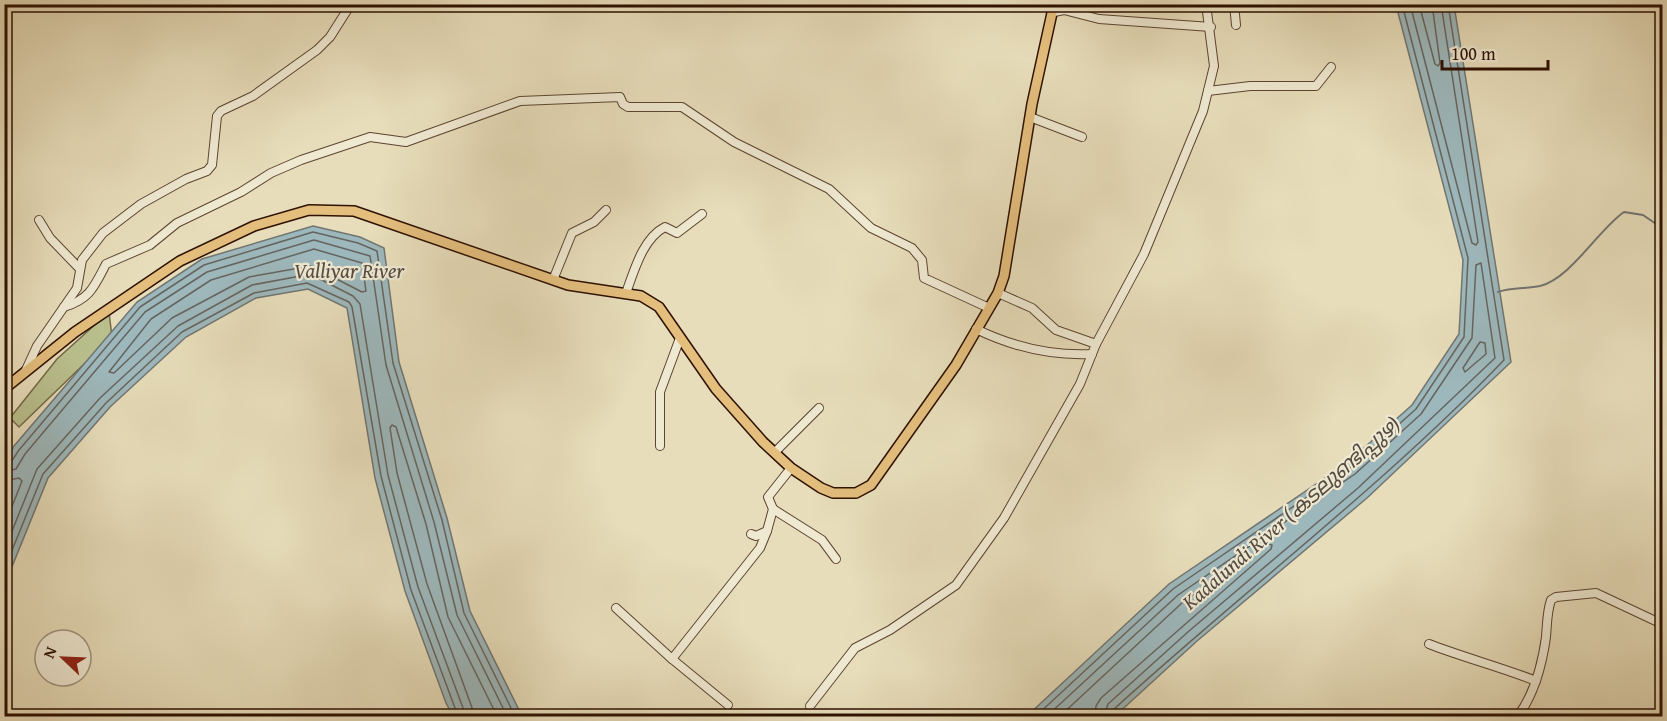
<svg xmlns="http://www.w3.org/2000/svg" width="1667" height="721" font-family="'Gentium Book Plus','Noto Sans Malayalam',serif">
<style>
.green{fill:#b9c08d;stroke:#746848;stroke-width:1.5}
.water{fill:#9db8bc;stroke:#717572;stroke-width:1.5}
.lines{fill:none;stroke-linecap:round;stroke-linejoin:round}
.shore{stroke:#66645f;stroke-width:1.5}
.stream{stroke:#717572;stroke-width:2}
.minor-casing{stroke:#5c4430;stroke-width:10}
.major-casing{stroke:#2e1102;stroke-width:12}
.minor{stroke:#efe9d2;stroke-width:8}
.major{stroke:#e4be7d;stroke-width:9}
.labels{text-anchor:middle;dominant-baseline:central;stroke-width:4.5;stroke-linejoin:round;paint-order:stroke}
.water-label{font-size:21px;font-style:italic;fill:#554b43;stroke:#efe9d2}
</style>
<rect width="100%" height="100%" fill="#e7ddba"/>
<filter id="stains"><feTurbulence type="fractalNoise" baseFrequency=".00333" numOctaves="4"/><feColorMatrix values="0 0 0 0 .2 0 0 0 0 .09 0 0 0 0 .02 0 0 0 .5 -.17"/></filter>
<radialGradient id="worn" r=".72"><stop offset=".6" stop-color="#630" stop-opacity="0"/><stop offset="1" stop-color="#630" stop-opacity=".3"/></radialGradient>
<!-- green -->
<polygon class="green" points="109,312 112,337 19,427 10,418 57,359"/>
<!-- water -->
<g class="water">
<polygon points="1396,5 1454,5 1511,362 1367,498 1197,641 1115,716 1027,716 1169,584 1347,463 1412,405 1459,334 1463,260"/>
<polygon points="313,226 360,237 384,248 399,362 447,518 470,611 522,716 453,716 446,703 405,591 375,478 347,308 308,289 256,298 186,337 110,407 48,478 5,584 5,463 14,446 137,302 202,259"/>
</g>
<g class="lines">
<!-- shore -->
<g class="shore">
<polyline points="1410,4 1472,243 1476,245 1478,242 1441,4"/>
<polyline points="1419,4 1435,64 1438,66 1440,63 1432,4"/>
<polygon points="314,249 362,263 366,291 362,292 311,266 249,277 172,318 114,373 109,372 151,319 211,280"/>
<polygon points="1480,342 1485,343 1486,354 1465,372 1463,368"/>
<polyline points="4,465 11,462 19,450 140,307 204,265 313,232 358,243 377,251 393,363 442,520 464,613 515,716"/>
<polyline points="4,472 16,469 25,454 145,312 207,272 314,240 370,256 386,365 434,522 457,615 507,716"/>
<polyline points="4,481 19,478 22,481 4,527"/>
<polyline points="4,551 37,469 100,398 178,326 252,285 306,275 314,276 353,296 360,304 388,475 418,587 466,716"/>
<polyline points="4,570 43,474 106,403 182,332 254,293 307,283 349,302 352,307 381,476 411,590 458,716"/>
<polyline points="475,716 427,584 397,473 390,428 392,425 396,427 426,524 448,617 497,716"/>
<polyline points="1036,716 1173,589 1351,467 1416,409 1464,337 1468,258 1402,4"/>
<polyline points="1047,716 1178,595 1355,474 1421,414 1472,338 1476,265 1481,263 1495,358 1358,488 1189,631 1108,704 1104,716"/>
<polyline points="1060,716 1183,602 1268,544 1272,545 1271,549 1101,698 1096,706 1095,716"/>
<path d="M1111 716 1113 710C1242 592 1383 486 1504 360L1448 4"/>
</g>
<!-- stream -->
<path class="stream" d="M1498 292C1512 287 1526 289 1540 286 1571 278 1598 230 1624 212L1643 215 1662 228"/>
<defs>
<g id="minor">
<polyline points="1234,4 1236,25"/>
<polyline points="1054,12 1064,10 1099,19 1211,27"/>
<polyline points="1208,91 1250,86 1316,86 1331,67"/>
<polyline points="1030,117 1082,137"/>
<polyline points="39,220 50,238 79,268"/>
<polyline points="553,280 572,233 594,222 606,210"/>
<path d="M626 293C634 271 643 238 665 227L677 233 702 214"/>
<path d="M64 307C90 299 94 287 106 264L150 245 177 223 241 192 271 173 301 160 370 137 406 142 520 101 620 97 623 104 628 107H682L734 142 829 189 871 228 912 248 922 260 924 278 989 308"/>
<path d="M976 329C1013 347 1051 356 1092 354"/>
<polyline points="1096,344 1144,254 1203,111 1214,66 1206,4"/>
<polyline points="25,372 37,346 77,288 82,260 103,233 141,204 186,179 207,171 212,165 217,116 221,111 253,96 317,50 330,37 351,4"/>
<polyline points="660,446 660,392 680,338"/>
<polyline points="775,452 819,408"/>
<polyline points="773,509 822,540 836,559"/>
<polyline points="751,534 756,536 767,531 773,509 768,497 791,468"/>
<polyline points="616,608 672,659 760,548 767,531"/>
<path d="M1429 644C1465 658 1501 667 1536 681"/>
<polyline points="672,659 728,705"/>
<polyline points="810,706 855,648 890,630 956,585 1004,518 1080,384 1096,344 1056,330 1032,308 998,293"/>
<path d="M1518 716C1535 693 1542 666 1546 637 1547 625 1547 611 1551 600L1556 597 1596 593 1662 624"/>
</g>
<polyline id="major" points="4,389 75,332 180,261 254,226 309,210 354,211 568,285 641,296 659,307 716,389 763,442 791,468 821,488 833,493 856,493 871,485 956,365 998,293 1004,276 1032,104 1054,4"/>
</defs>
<!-- minor casing -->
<use href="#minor" class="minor-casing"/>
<!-- major casing -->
<use href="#major" class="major-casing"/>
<!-- minor -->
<use href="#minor" class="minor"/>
<!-- major -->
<use href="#major" class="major"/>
</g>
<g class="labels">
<!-- water labels -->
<g class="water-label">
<text x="349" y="270">Valliyar River</text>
<text transform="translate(1291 513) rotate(-41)">Kadalundi River (കടലുണ്ടിപ്പുഴ)</text>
</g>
</g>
<!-- margin -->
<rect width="1667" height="721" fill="none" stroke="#e7ddba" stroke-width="24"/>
<rect x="6" y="6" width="1655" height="709" fill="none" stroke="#2e1102" stroke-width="3"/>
<rect x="12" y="12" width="1643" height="697" fill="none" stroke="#2e1102" stroke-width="1.5"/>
<!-- north arrow -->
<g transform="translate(63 658) rotate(293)"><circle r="28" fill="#efe9d2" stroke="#a2937f" stroke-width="1.5"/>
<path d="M0-4.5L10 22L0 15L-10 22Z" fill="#8f2418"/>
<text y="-9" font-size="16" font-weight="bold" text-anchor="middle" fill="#2e1102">N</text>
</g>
<!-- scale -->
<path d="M1442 60v9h106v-9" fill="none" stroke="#2e1102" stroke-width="3"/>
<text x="1451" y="60" font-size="18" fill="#2e1102" stroke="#efe9d2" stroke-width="4.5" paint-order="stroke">100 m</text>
<rect width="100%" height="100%" filter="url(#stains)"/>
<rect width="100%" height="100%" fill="url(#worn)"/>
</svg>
